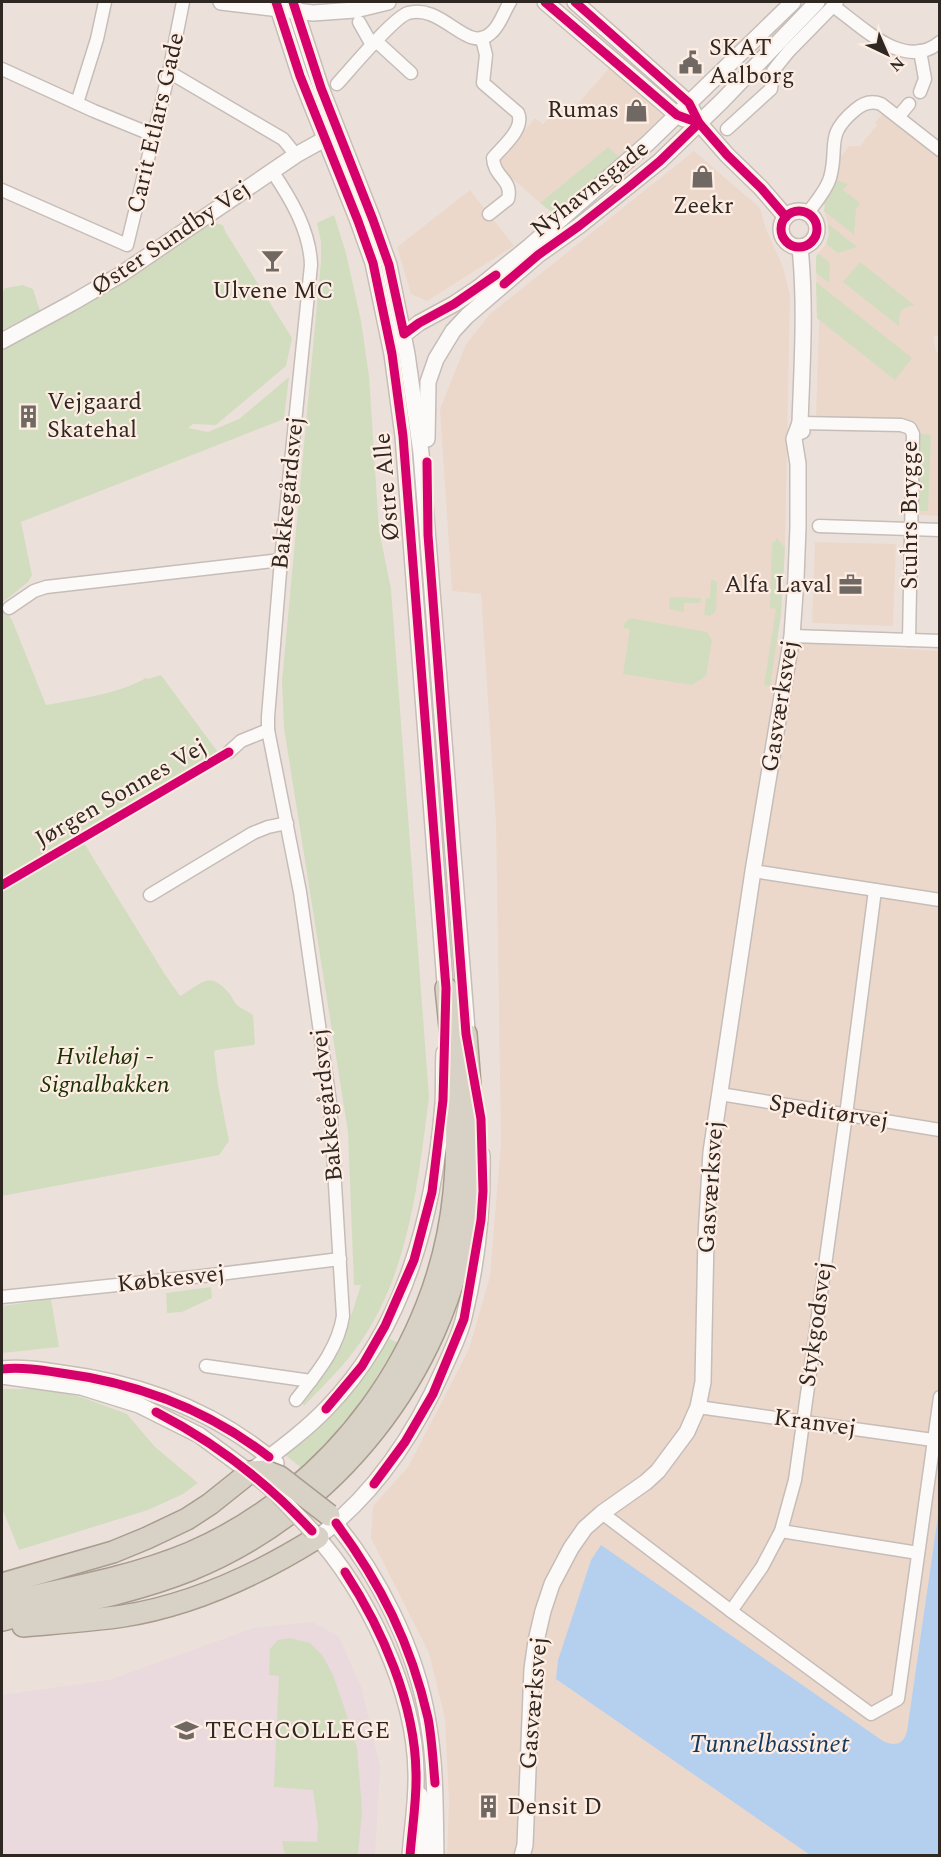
<svg xmlns="http://www.w3.org/2000/svg" width="941" height="1857" font-family="Spectral,serif">
<style>
.built{fill:#ebd8cb}
.education{fill:#ead9dd}
.green{fill:#d2ddbf}
.water{fill:#b5cfef}
.lines{fill:none;stroke-linecap:round;stroke-linejoin:round}
.minor-casing{stroke:#c6bdb8;stroke-width:15}
.tertiary-casing{stroke:#c6bdb8;stroke-width:18}
.motorway-casing{stroke:#a89c8e;stroke-width:24}
.minor{stroke:#fcfaf9;stroke-width:12}
.tertiary{stroke:#fcfaf9;stroke-width:15}
.motorway{stroke:#d8d1c6;stroke-width:21}
.tertiary-bridge-casing{stroke:#c6bdb8;stroke-width:18;stroke-linecap:butt}
.motorway-bridge-casing{stroke:#a89c8e;stroke-width:24;stroke-linecap:butt}
.tertiary-bridge{stroke:#fcfaf9;stroke-width:15}
.motorway-bridge{stroke:#d8d1c6;stroke-width:21}
.cycleway-casing{stroke:#feede3;stroke-width:13}
.cycleway{stroke:#d6006c;stroke-width:9}
.labels{text-anchor:middle;dominant-baseline:central;stroke-width:4.5;stroke-linejoin:round;paint-order:stroke}
.poi-label{font-size:24px;fill:#2e2722;stroke:#feede3;text-anchor:start}
.street-label{font-size:24px;fill:#2e2722;stroke:#feede3}
.park-label{font-size:24px;font-style:italic;fill:#183100;stroke:#feede3}
.water-label{font-size:26px;font-style:italic;fill:#14395f;stroke:#feede3}
</style>
<rect width="100%" height="100%" fill="#ece1da"/>
<!-- built -->
<g class="built">
<polygon points="609,68 663,115 644,135 619,157 608,147 540,203 505,172 500,162 502,157 535,118 543,124 558,107 568,115"/>
<polygon points="883,113 939,158 940,335 934,336 935,348 940,358 939,516 918,515 920,434 916,423 906,420 816,417 819,320 817,318 816,256 826,244 829,234 828,224 824,211 825,205 823,204 836,180 839,159 849,146 860,146 877,125 875,123"/>
<polygon points="694,151 760,208 766,229 783,267 790,296 785,547 781,614 777,641 939,651 940,1509 907,1731 905,1738 899,1744 891,1745 883,1741 601,1546 591,1560 558,1660 556,1679 810,1855 447,1855 449,1801 445,1719 429,1653 371,1538 373,1506 408,1467 469,1349 490,1276 501,1143 496,823 481,594 452,591 440,409 466,344 490,314"/>
<polygon points="470,190 514,246 427,301 411,294 397,247"/>
<polygon points="815,542 896,544 893,626 812,623"/>
</g>
<!-- education -->
<polygon class="education" points="313,1622 339,1637 362,1689 380,1767 375,1855 2,1855 2,1695 109,1680 254,1628"/>
<!-- green -->
<g class="green">
<polygon points="608,147 619,157 553,213 540,203"/>
<polygon points="836,180 848,184 843,190 860,203 856,209 854,235 824,211 825,205 823,204"/>
<path d="M334 215 346 253 361 321 369 376 379 530 391 589 429 1097C418 1182 409 1276 357 1347 342 1368 322 1387 304 1406L302 1402 344 1338 361 1285H354L348 1132 284 728 282 681 321 261V242L317 223Z"/>
<polygon points="210,222 223,225 225,231 292,338 286,366 216,425 193,424 188,428 208,432 239,419 289,377 284,419 21,522 32,575 28,582 2,603 2,349 62,316"/>
<polygon points="828,224 857,247 838,253 826,244 829,235"/>
<polygon points="819,254 830,263 829,283 816,273 816,256"/>
<path d="M860 262 915 306C901 306 897 314 900 327L843 282Z"/>
<polygon points="816,282 912,358 895,380 817,318"/>
<polygon points="23,285 33,289 40,311 2,330 2,293 5,288"/>
<polygon points="920,434 931,435 928,511 918,511"/>
<polygon points="776,538 785,547 781,614 770,686 764,685 776,609 770,608 772,542 775,542"/>
<polygon points="711,580 714,580 717,582 716,611 710,616 704,615 706,598 710,598"/>
<polygon points="670,597 701,598 700,603 684,603 684,612 669,609"/>
<path d="M2 606 12 620 46 705C78 699 118 694 146 678L148 679 161 675 220 755 79 835 164 973 180 996C202 984 208 969 229 993 232 996 233 1001 237 1005 241 1009 248 1011 253 1015L255 1044 253 1045 216 1050 214 1052 218 1085 229 1141 219 1155 2 1196Z"/>
<polygon points="630,618 707,632 712,640 706,676 692,685 623,674 630,629 624,628 624,624"/>
<polygon points="211,1287 212,1298 182,1312 167,1313 166,1293"/>
<polygon points="51,1299 59,1347 2,1353 2,1306"/>
<polygon points="386,1337 398,1343 361,1402 303,1469 284,1454"/>
<polygon points="2,1389 49,1389 84,1398 127,1414 155,1447 198,1483 183,1494 148,1510 19,1550 2,1508"/>
<polygon points="290,1638 310,1643 322,1655 333,1675 344,1707 357,1748 362,1809 358,1855 285,1855 282,1841 317,1842 318,1826 313,1790 274,1787 279,1676 269,1675 270,1649 278,1640"/>
</g>
<!-- water -->
<path class="water" d="M939 1509V1855H810L556 1679 558 1660 591 1560 601 1545 883 1741C895 1747 904 1744 907 1731Z"/>
<g class="lines">
<defs>
<g id="minor">
<path d="M833 6C862 26 904 72 940 42"/>
<polyline points="359,22 372,45"/>
<path d="M482 39 486 55 483 83 518 113C525 129 502 147 493 158 494 178 513 179 508 199L489 214"/>
<polyline points="376,41 411,73"/>
<polyline points="2,69 94,111 153,135"/>
<polyline points="169,72 283,139 296,155"/>
<path d="M337 84C350 70 393 18 408 13 443 3 467 55 491 33 500 26 504 11 510 2"/>
<polyline points="920,92 925,79 920,51"/>
<polyline points="77,103 97,39 105,2"/>
<polyline points="898,117 909,104"/>
<polyline points="727,129 771,89 773,71 776,67 789,51 837,2"/>
<path d="M272 171C291 199 310 231 311 265L281 560 268 717V730L300 892 330 1102 343 1316C338 1349 316 1374 296 1400"/>
<polyline points="2,190 127,245 169,72 183,2"/>
<path d="M807 214C815 203 826 191 830 178 839 146 824 136 855 110 863 103 871 100 881 104L940 150"/>
<polyline points="800,423 901,425 910,428 913,434 909,640"/>
<polyline points="819,526 940,530"/>
<polyline points="9,608 34,591 46,587 281,560"/>
<polyline points="792,636 940,641"/>
<polyline points="229,752 241,741 268,730"/>
<polyline points="753,871 940,900"/>
<polyline points="150,895 253,833 268,827 287,823"/>
<polyline points="720,1094 940,1130"/>
<polyline points="2,1297 203,1276 340,1259"/>
<polyline points="206,1366 311,1381"/>
<polyline points="698,1407 933,1440"/>
<polyline points="602,1513 731,1611 871,1714 898,1699 940,1397"/>
<polyline points="781,1531 918,1553"/>
<polyline points="731,1611 762,1567 781,1531 795,1480 846,1115 875,890"/>
</g>
<g id="tertiary">
<polyline points="221,2 313,13 355,10 388,2"/>
<polyline points="276,2 300,76 358,221 373,263 392,354 403,436 446,996"/>
<polyline points="293,2 321,88 373,220 389,265 407,354 421,453 468,1042"/>
<polyline points="545,2 677,115 684,119"/>
<polyline points="575,2 689,103 699,123 727,155 761,188 786,217"/>
<circle cx="799" cy="229" r="18"/>
<path d="M800 247C806 306 802 365 800 423L802 431"/>
<polyline points="397,340 419,323 454,304 478,288 530,246 648,143 793,2"/>
<polyline points="2,341 72,303 120,275 296,155 332,135"/>
<polyline points="427,439 428,382 436,359 453,331 467,316 538,255 579,226 660,161 722,101 817,2"/>
<path d="M2 1369C22 1367 41 1370 61 1373 140 1383 215 1411 276 1463"/>
<polyline points="2,1376 81,1387 139,1405 199,1435 256,1477"/>
<path d="M250 1472C276 1452 304 1432 327 1408 406 1327 434 1213 443 1104 444 1087 443 1070 444 1053"/>
<path d="M330 1517C377 1571 417 1651 428 1722 436 1767 435 1811 436 1856"/>
<path d="M312 1531C367 1592 415 1690 416 1773 417 1800 412 1828 410 1856"/>
<path d="M318 1537C375 1494 415 1434 444 1368 451 1352 460 1335 464 1317 477 1264 483 1210 482 1155"/>
<polyline points="420,1795 425,1812 423,1856"/>
<polyline points="522,1856 525,1845 532,1669 536,1641 543,1611 552,1584 571,1548 585,1528 602,1513 646,1482 658,1471 687,1432 698,1407 703,1382 706,1237 711,1152 753,871 792,636 796,578 798,527 798,464 794,439 800,423"/>
</g>
<g id="motorway">
<polyline points="2,1584 113,1552 147,1538 187,1519 210,1504 250,1472 265,1471"/>
<path d="M2 1603C65 1589 130 1578 190 1553 334 1491 439 1348 454 1193 461 1125 453 1056 446 988"/>
<path d="M2 1620C64 1605 130 1594 190 1570 334 1512 444 1374 467 1220 477 1158 471 1096 466 1034"/>
<path d="M23 1626C56 1623 90 1621 123 1616 192 1605 259 1574 318 1537"/>
</g>
</defs>
<!-- minor casing -->
<use href="#minor" class="minor-casing"/>
<!-- tertiary casing -->
<use href="#tertiary" class="tertiary-casing"/>
<!-- motorway casing -->
<use href="#motorway" class="motorway-casing"/>
<!-- minor -->
<use href="#minor" class="minor"/>
<!-- tertiary -->
<use href="#tertiary" class="tertiary"/>
<!-- motorway -->
<use href="#motorway" class="motorway"/>
<defs>
<polyline id="tertiary-bridge" points="257,1477 277,1494 312,1531"/>
<polyline id="motorway-bridge" points="265,1471 280,1477 329,1515"/>
</defs>
<!-- tertiary-bridge casing -->
<use href="#tertiary-bridge" class="tertiary-bridge-casing"/>
<!-- motorway-bridge casing -->
<use href="#motorway-bridge" class="motorway-bridge-casing"/>
<!-- tertiary-bridge -->
<use href="#tertiary-bridge" class="tertiary-bridge"/>
<!-- motorway-bridge -->
<use href="#motorway-bridge" class="motorway-bridge"/>
<defs>
<g id="cycleway">
<polyline points="276,2 300,76 358,221 373,263 392,354 403,436 446,988 443,1100 432,1192 414,1260 385,1326 362,1366 326,1409"/>
<polyline points="293,2 321,88 373,220 389,265 404,334 419,323 454,304 496,275"/>
<polyline points="545,2 677,115 699,123"/>
<polyline points="575,2 689,103 699,123 727,155 761,188 786,217"/>
<circle cx="799" cy="229" r="18"/>
<polyline points="504,284 538,255 579,226 630,186 660,161 699,123"/>
<polyline points="2,885 229,752"/>
<path d="M2 1369C22 1367 41 1370 61 1373 138 1383 208 1410 269 1457"/>
<path d="M156 1412C216 1443 267 1482 312 1531"/>
<polyline points="374,1484 405,1442 433,1394 464,1319 481,1220 483,1191 481,1119 466,1034 428,535 427,462"/>
<path d="M336 1523C381 1584 411 1644 428 1718 432 1739 433 1761 435 1783"/>
<path d="M345 1572C382 1629 415 1703 416 1773 417 1800 412 1828 410 1856"/>
</g>
</defs>
<!-- cycleway casing -->
<use href="#cycleway" class="cycleway-casing"/>
<!-- cycleway -->
<use href="#cycleway" class="cycleway"/>
</g>
<!-- icons -->
<defs>
<symbol id="civic-bare" viewBox="-9 -9 18 18"><path d="M-.6-6.5H3V-4.5H.6V-3L4-1V1h2V6H-6V1h2V-1L-.6-3ZM-1.2 2.5V6h2.4V2.5Z" fill="#706862" stroke="#feede3" stroke-width="2.5" paint-order="stroke"/></symbol>
<symbol id="shop-bare" viewBox="-9 -9 18 18"><path d="M-5-2.5h2.3a2.7 3.5 0 0 1 5.4 0H5L5.5 6h-11ZM-1.5-2.5h3a1.5 2.3 0 0 0-3 0Z" fill="#706862" stroke="#feede3" stroke-width="2.5" paint-order="stroke"/></symbol>
<symbol id="bar-bare" viewBox="-9 -9 18 18"><path d="M-6-5H6L.8 .8V4.5H3.5V6h-7V4.5H-.8V.8Z" fill="#706862" stroke="#feede3" stroke-width="2.5" paint-order="stroke"/></symbol>
<symbol id="building-bare" viewBox="-9 -9 18 18"><path d="M-4-6H4V6H1V3H-1V6H-4ZM-2.5-4.3h1.7v1.8h-1.7ZM.8-4.3h1.7v1.8H.8ZM-2.5-1h1.7V.8h-1.7ZM.8-1h1.7V.8H.8Z" fill="#706862" stroke="#feede3" stroke-width="2.5" paint-order="stroke"/></symbol>
<symbol id="office-bare" viewBox="-9 -9 18 18"><path d="M-6-3h4V-5.5h4V-3h4V5H-6ZM-1-4.5V-3h2v-1.5ZM-6 0V1H6V0Z" fill="#706862" stroke="#feede3" stroke-width="2.5" paint-order="stroke"/></symbol>
<symbol id="university-bare" viewBox="-9 -9 18 18"><path d="M0-5L7-2L0 1L-7-2ZM-4 1L0 2.5L4 1V4Q0 6-4 4Z" fill="#706862" stroke="#feede3" stroke-width="2.5" paint-order="stroke"/></symbol>
</defs>
<g fill-rule="evenodd">
<use href="#civic-bare" x="674" y="46" width="33" height="33"/>
<use href="#shop-bare" x="620" y="94" width="33" height="33"/>
<use href="#shop-bare" x="686" y="160" width="33" height="33"/>
<use href="#bar-bare" x="256" y="244" width="33" height="33"/>
<use href="#building-bare" x="12" y="400" width="33" height="33"/>
<use href="#office-bare" x="834" y="568" width="33" height="33"/>
<use href="#university-bare" x="170" y="1714" width="33" height="33"/>
<use href="#building-bare" x="472" y="1790" width="33" height="33"/>
</g>
<g class="labels">
<!-- poi labels -->
<g class="poi-label">
<text x="709" y="48">SKAT<tspan x="709" dy="28">Aalborg</tspan></text>
<text x="619" y="110" text-anchor="end">Rumas</text>
<text x="703" y="206" text-anchor="middle">Zeekr</text>
<text x="273" y="291" text-anchor="middle">Ulvene MC</text>
<text x="47" y="402">Vejgaard<tspan x="47" dy="28">Skatehal</tspan></text>
<text x="832" y="585" text-anchor="end">Alfa Laval</text>
<text x="205" y="1731">TECHCOLLEGE</text>
<text x="507" y="1807">Densit D</text>
</g>
<!-- street labels -->
<g class="street-label">
<text transform="translate(156 123) rotate(-77)">Carit Etlars Gade</text>
<text transform="translate(590 189) rotate(-38)">Nyhavnsgade</text>
<text transform="translate(171 238) rotate(-34)">Øster Sundby Vej</text>
<text transform="translate(387 487) rotate(-95)">Østre Alle</text>
<text transform="translate(288 493) rotate(-84)">Bakkegårdsvej</text>
<text transform="translate(910 515) rotate(-90)">Stuhrs Brygge</text>
<text transform="translate(780 706) rotate(-81)">Gasværksvej</text>
<text transform="translate(121 793) rotate(-30)">Jørgen Sonnes Vej</text>
<text transform="translate(327 1105) rotate(-96)">Bakkegårdsvej</text>
<text transform="translate(829 1112) rotate(9)">Speditørvej</text>
<text transform="translate(711 1187) rotate(-86)">Gasværksvej</text>
<text transform="translate(171 1279) rotate(-6)">Købkesvej</text>
<text transform="translate(816 1324) rotate(-82)">Stykgodsvej</text>
<text transform="translate(815 1423) rotate(8)">Kranvej</text>
<text transform="translate(534 1703) rotate(-85)">Gasværksvej</text>
</g>
<!-- park labels -->
<g class="park-label">
<text x="105" y="1057">Hvilehøj -<tspan x="105" dy="28">Signalbakken</tspan></text>
</g>
<!-- water labels -->
<g class="water-label">
<text x="769" y="1744">Tunnelbassinet</text>
</g>
</g>
<!-- border -->
<rect width="941" height="1857" fill="none" stroke="#2e2722" stroke-width="6"/>
<!-- north arrow -->
<g transform="translate(887 54) rotate(136)" stroke="#feede3" stroke-width="4.5" paint-order="stroke">
<path d="M0-4.5L10 22L0 15L-10 22Z" fill="#2e2722"/>
<text y="-9" font-size="16" font-weight="bold" text-anchor="middle" fill="#2e2722">N</text>
</g>
</svg>
